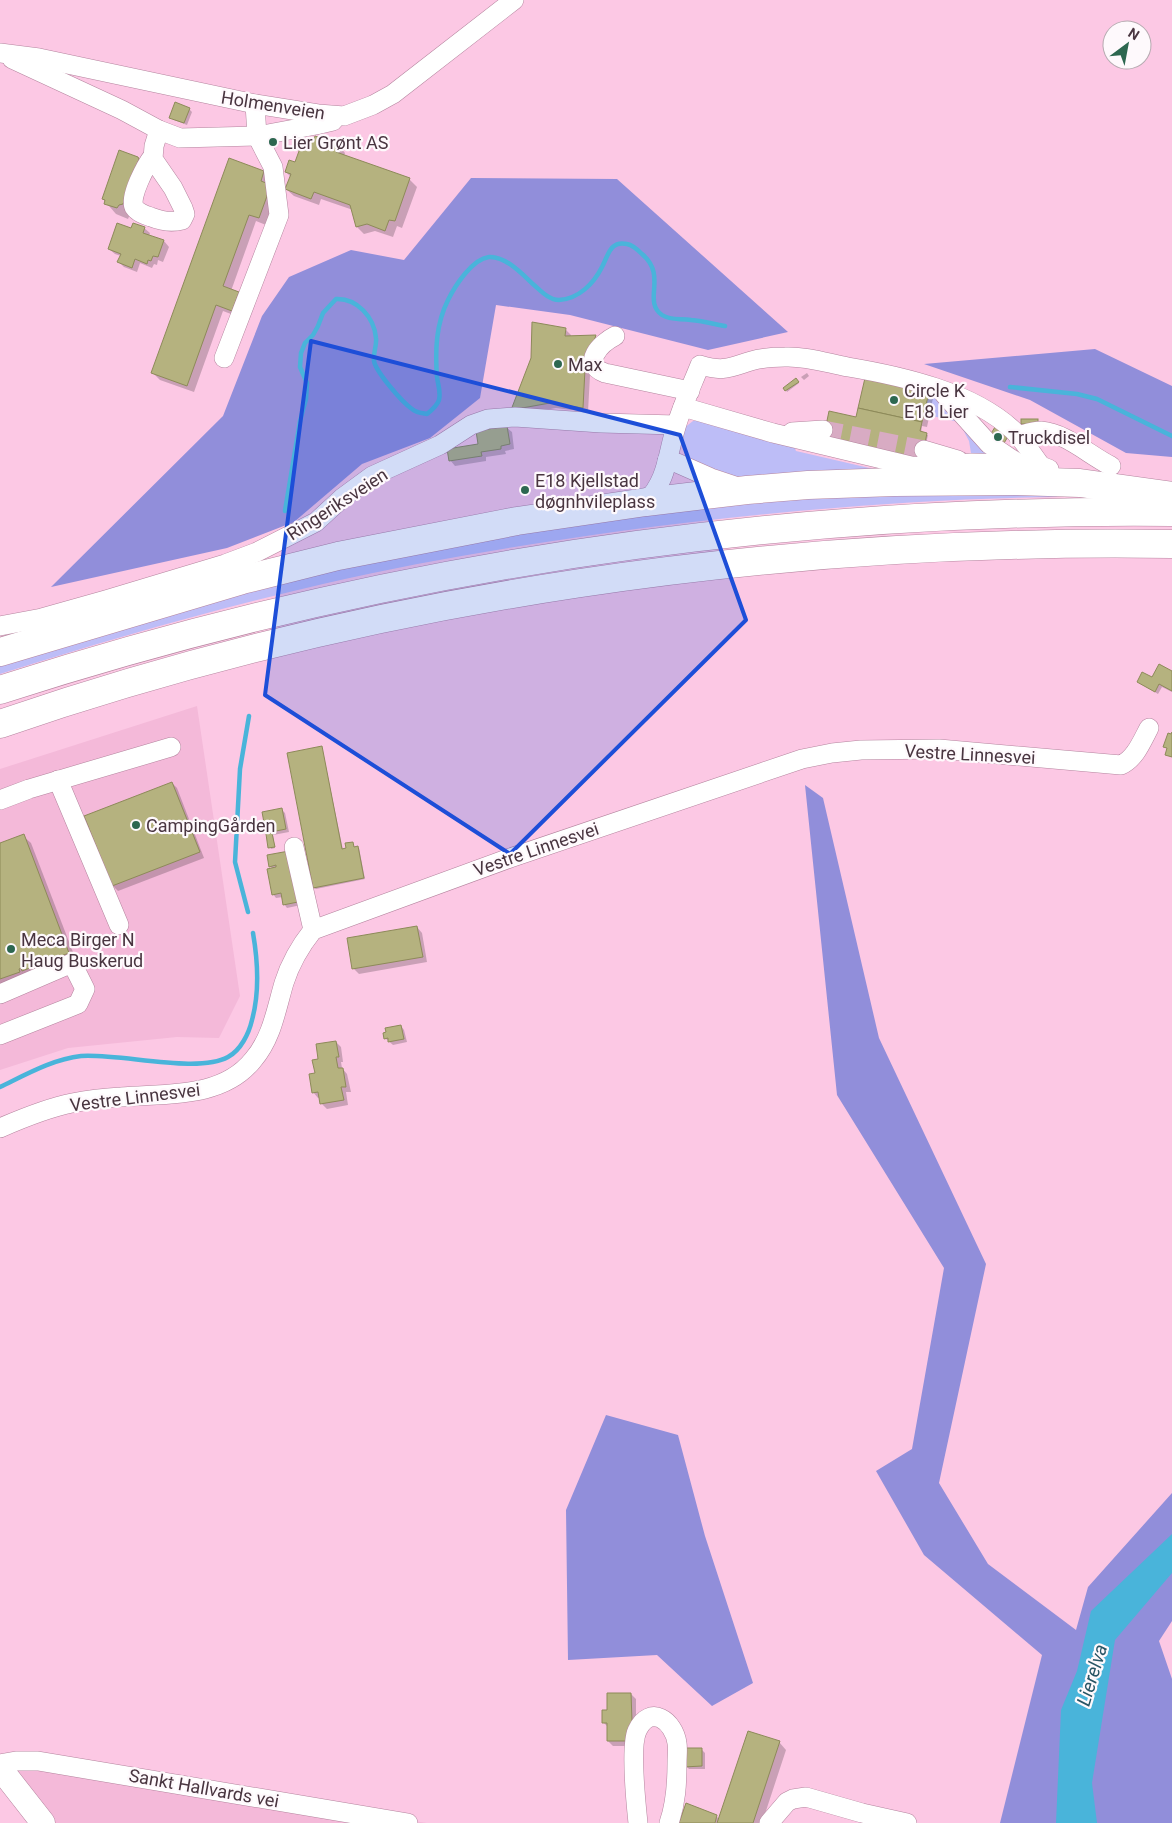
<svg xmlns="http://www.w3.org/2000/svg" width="1172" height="1823" font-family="Roboto,sans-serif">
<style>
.built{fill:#f4b9d9}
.green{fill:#bdbdf7}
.forest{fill:#918eda}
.water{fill:#49b4da}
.shadow{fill:#0003}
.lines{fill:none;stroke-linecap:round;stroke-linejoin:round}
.stream{stroke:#49b4da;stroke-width:4.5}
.building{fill:#b5b27f;stroke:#8d8a59}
.minor-tunnel{stroke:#d8abc3;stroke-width:19;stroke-dasharray:19 9;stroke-linecap:butt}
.minor-casing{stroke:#b4849e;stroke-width:20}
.major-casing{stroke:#b4849e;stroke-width:25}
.highway-casing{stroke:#b4849e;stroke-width:29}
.minor{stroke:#fff;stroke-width:19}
.major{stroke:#fff;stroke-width:24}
.highway{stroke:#fff;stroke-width:28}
.marked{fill:#1d4ed8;fill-opacity:0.2;stroke:#1d4ed8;stroke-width:4;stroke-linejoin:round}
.poi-dot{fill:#2d6750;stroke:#fef9fc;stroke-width:2}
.labels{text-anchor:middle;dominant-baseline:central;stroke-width:4.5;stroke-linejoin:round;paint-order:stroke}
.street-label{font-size:18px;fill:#493540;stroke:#fef9fc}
.poi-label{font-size:18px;fill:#493540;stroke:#fef9fc;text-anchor:start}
.water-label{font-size:19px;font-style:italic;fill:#285565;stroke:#fef9fc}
</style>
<rect width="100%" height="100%" fill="#fcc8e4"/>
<!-- built -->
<g class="built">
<polygon points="197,706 240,996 219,1038 177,1037 68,1048 0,1070 0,769"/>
<polygon points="18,1759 427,1823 38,1823 0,1764"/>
</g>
<!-- green -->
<g class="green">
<polygon points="927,394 934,396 942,407 953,410 996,454 979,455 971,453 969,441 959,422 923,414"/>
<polygon points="701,420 793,444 796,451 891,473 752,478 721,475 692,462 683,448 681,436 684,428 693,421"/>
<path d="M812 491 1058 493 1057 497C911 499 765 512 621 531 521 545 421 561 323 584 214 609 107 640 0 674V658L384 554Z"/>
</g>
<!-- forest -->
<g class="forest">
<polygon points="471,178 617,179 788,332 708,350 570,315 496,305 480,398 430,438 362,464 294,522 227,548 51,587 223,416 262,316 289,277 351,250 404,260"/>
<polygon points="1095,349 1172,386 1172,457 1126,453 1030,400 924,364"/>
<polygon points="805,785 823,798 879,1038 986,1264 939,1483 988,1564 1076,1630 1088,1587 1172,1493 1172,1621 1159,1641 1172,1679 1172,1823 1000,1823 1042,1655 924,1555 876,1471 912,1449 944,1268 837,1095"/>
<polygon points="606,1415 678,1435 705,1536 753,1683 712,1706 657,1655 568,1660 566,1510"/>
</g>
<!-- water -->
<polygon class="water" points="1172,1534 1172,1573 1115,1640 1092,1783 1097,1823 1056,1823 1061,1710 1077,1671 1091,1611"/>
<!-- shadow -->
<g class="shadow">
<polygon points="189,109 192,112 187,125 174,120 171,117"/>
<polygon points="313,145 338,145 345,153 344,156 409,179 417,187 402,228 397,226 393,237 375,231 364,234 357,227 353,210 321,199 319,205 294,196 286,189 291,177 286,172"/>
<polygon points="137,158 149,169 128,219 116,214 103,199"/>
<polygon points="230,160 264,172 271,180 277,193 266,225 256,221 231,291 238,293 245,301 239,317 223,311 194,392 160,380 153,373"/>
<polygon points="144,228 150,233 149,236 164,241 169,247 163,262 158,260 157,265 154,264 152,268 140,263 137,272 124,267 119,262 121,256 115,254 109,249 132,230"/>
<polygon points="566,330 571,335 571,337 595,337 601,342 590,375 588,412 556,408 517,415"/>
<polygon points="807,373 809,376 804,380 801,377"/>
<polygon points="796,380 799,383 787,392 785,388"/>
<polygon points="928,393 933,398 927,427 922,426 921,433 928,435 922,462 857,419"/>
<polygon points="506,427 512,432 514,449 505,451 506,454 486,457 486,461 455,466 450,460 480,445"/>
<polygon points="1172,672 1172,692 1162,687 1158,694 1138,682"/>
<polygon points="322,748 343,850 348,849 352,843 354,848 359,848 365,879 316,889 314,888"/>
<polygon points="172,783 177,788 204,858 118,891 113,886"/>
<polygon points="282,810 285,813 289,832 273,835 275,848 271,849 269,835 267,832"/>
<polygon points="23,836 31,843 76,960 0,989 0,845"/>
<polygon points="288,852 301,905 287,908 284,904 283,897 276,898 273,894 273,869 270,866"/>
<polygon points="417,927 422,933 427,962 359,974 353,968"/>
<polygon points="401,1026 404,1030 407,1042 393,1045 385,1038"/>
<polygon points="336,1042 341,1047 343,1062 341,1062 342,1068 347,1074 351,1092 346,1092 348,1105 327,1109 322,1104 320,1097 318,1098 313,1092 320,1060"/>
<polygon points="631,1694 636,1699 636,1746 613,1746 608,1741 608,1727 603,1722 608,1711"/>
<polygon points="779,1742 786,1750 762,1823 681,1823 687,1805 717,1817 720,1820"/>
<polygon points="702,1750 705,1753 705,1769 689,1769 686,1766"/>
</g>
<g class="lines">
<!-- stream -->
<g class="stream">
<polyline points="1010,387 1077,394 1097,399 1172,436"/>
<path d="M285 511 300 421 306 399 307 383 300 367 301 353 305 343 313 335 318 326 323 313 336 299C357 298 374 317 376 338 377 345 373 353 374 361 376 372 402 402 412 409 417 413 421 413 427 414 432 410 437 406 439 400 441 392 438 385 437 377 435 350 436 324 448 300 455 286 472 259 489 257 506 256 523 275 534 285 541 291 549 300 559 300 579 299 594 283 602 267 608 256 610 240 627 244 633 245 638 250 642 254 668 276 642 301 662 315 671 321 681 318 691 320 703 321 714 324 725 326"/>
<polyline points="248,912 235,862 240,769 249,716"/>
<path d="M0 1087C25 1075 53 1059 81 1056 120 1053 197 1074 228 1057 241 1050 249 1033 252 1020 260 991 258 962 253 933"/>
</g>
</g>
<!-- building -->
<g class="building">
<polygon points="175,102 190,108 184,123 169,118"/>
<polygon points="315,136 338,144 336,152 410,178 395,221 389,220 385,231 367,224 356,227 350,205 314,192 311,199 285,189 291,174 285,172 289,160 295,162 303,140 312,143"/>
<polygon points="119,150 138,157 139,159 123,204 119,205 117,208 104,204 105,200 102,199"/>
<polygon points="229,158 264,171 261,181 271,185 259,218 249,215 223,286 239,292 232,311 216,305 187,386 151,373"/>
<polygon points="117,223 131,228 133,223 145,227 143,233 164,240 158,257 153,256 151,261 148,260 147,264 135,259 132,268 117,262 121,254 108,249"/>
<polygon points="532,322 566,328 565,336 596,335 585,369 583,408 550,403 511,410 531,358"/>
<polygon points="796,378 799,382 785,391 783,388"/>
<polygon points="865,378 929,392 922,422 858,408"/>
<polygon points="858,408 922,422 920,431 927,433 921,462 823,440 829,411 856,417"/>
<rect x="1021" y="419" width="17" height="5"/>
<polygon points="507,426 510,444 501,446 501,449 481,452 482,456 449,461 447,449 478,444 476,431"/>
<polygon points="995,427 1009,435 1001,448 987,440"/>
<polygon points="1159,664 1172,671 1172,691 1159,684 1155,692 1137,682 1142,672 1152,677"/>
<polygon points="1172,732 1172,757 1165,755 1167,748 1163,747 1168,733 1171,734"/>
<polygon points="322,746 342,849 346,848 345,843 353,842 354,847 358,846 364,878 313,888 287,753"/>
<polygon points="172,782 200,852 112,886 84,816"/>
<polygon points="282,808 286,829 266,833 262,812"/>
<polygon points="272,833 275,847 268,848 266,834"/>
<polygon points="24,834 69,953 22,971 21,968 19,969 20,972 0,979 0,843"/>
<polygon points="289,851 298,902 283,905 281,893 272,895 267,869 276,867 276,865 269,867 267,855"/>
<polygon points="417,926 423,957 352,969 347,938"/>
<polygon points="401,1025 404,1039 388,1042 388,1038 384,1039 383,1033 386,1032 385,1028"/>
<polygon points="336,1041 339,1057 336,1057 338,1068 343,1068 346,1087 341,1087 344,1100 320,1104 318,1092 312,1093 309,1074 315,1073 312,1060 318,1059 316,1044"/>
<polygon points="607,1693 631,1693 632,1721 636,1721 632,1741 607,1741 607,1723 602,1723 602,1710 607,1710"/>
<polygon points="748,1731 780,1741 753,1823 717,1823"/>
<polygon points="684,1748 702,1748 702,1766 684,1767"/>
<polygon points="686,1803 717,1815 715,1823 679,1823"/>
</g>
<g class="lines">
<!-- minor-tunnel -->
<polyline class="minor-tunnel" points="823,430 924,450"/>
<defs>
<g id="minor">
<polyline points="0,53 39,58 255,104 318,114 344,116 373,105 393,94 514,0"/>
<polyline points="12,59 122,110 159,130 180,138 257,136 316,125 333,121"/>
<path d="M153 156C146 165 129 197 134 207 138 213 145 215 151 217 161 221 171 223 182 220L185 214 183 208 173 188 153 159 154 146 159 130"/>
<path d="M615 336C601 343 580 364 605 373L690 391"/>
<polyline points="224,358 279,215 273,167 257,136 255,104"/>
<polyline points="944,394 989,444 1019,464"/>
<polyline points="683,407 773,433 911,466 928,467 971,463 1019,464 1041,466 1049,469"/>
<polyline points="792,432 823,430"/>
<path d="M1018 436C1025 434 1033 431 1041 431 1066 433 1089 455 1111 466"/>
<polyline points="924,450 958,460"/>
<polyline points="667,461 677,463 711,478 741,488"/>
<path d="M646 502C668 479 667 455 676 427 682 406 692 385 700 365 724 372 728 368 751 361 761 358 773 357 785 357 806 356 827 363 848 367 902 376 972 392 1013 430 1024 441 1032 454 1041 466"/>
<polyline points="0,626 42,618 106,600 225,564 257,552 316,522 342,498 372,476 440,445 471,425 488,419 515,417 601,423 676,425"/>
<polyline points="58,780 119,925"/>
<polyline points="0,800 29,789 171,747"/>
<polyline points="294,847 313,930"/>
<polyline points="0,994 72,963 85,989 78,1004 0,1035"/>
<path d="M0 1128C23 1118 47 1108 72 1103 88 1100 105 1098 121 1097 165 1093 222 1099 253 1060 272 1038 276 1010 284 983 290 964 301 945 313 930L510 858 802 759 832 753 861 750 939 749 1121 765C1135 759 1142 741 1149 728"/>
<polyline points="0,1764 16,1761 38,1761 408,1823"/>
<path d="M638 1823C636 1804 630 1747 637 1731 650 1703 674 1721 677 1743 678 1749 677 1756 677 1763 677 1784 676 1803 669 1823"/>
<polyline points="769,1823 787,1802 793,1799 806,1797 862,1813 907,1823"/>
</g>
<polyline id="major" points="0,1768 43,1823"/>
<g id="highway">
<polyline points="0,652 242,580 338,556 517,521 646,502 747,490 808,485 894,482 1016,481 1080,483 1172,496"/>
<path d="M0 690C383 566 770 508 1172 512"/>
<path d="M0 724C375 595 776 538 1172 544"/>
</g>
</defs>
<!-- minor casing -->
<use href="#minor" class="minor-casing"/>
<!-- major casing -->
<use href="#major" class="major-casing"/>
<!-- highway casing -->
<use href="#highway" class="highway-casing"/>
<!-- minor -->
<use href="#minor" class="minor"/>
<!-- major -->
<use href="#major" class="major"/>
<!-- highway -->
<use href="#highway" class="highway"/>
</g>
<!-- marked area -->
<path class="marked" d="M311 341 680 435 746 620 510 854 265 695Z"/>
<!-- markers -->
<g class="poi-dot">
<circle cx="273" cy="142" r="5"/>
<circle cx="558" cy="364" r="5"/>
<circle cx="894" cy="400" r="5"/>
<circle cx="998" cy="437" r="5"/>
<circle cx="525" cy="490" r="5"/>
<circle cx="136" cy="825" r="5"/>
<circle cx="11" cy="949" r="5"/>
</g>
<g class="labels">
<!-- street labels -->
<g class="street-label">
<text transform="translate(273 105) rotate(9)">Holmenveien</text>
<text transform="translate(337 504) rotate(-33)">Ringeriksveien</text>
<text transform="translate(970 754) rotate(3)">Vestre Linnesvei</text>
<text transform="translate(536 849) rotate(-19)">Vestre Linnesvei</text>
<text transform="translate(135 1097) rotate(-7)">Vestre Linnesvei</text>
<text transform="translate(204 1788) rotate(10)">Sankt Hallvards vei</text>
</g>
<!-- poi labels -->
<g class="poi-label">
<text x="283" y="142">Lier Grønt AS</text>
<text x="568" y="364">Max</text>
<text x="904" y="390">Circle K<tspan x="904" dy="21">E18 Lier</tspan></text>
<text x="1008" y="437">Truckdisel</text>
<text x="535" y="480">E18 Kjellstad<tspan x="535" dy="21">døgnhvileplass</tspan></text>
<text x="146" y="825">CampingGården</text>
<text x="21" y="939">Meca Birger N<tspan x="21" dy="21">Haug Buskerud</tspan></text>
</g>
<!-- water labels -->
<g class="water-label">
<text transform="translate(1092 1675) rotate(-73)">Lierelva</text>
</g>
</g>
<!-- north arrow -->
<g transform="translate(1127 45) rotate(32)"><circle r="24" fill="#fef9fc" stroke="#b6abb1"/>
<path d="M0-4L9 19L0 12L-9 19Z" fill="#2d6750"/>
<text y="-8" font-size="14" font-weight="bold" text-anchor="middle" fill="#493540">N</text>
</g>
</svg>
